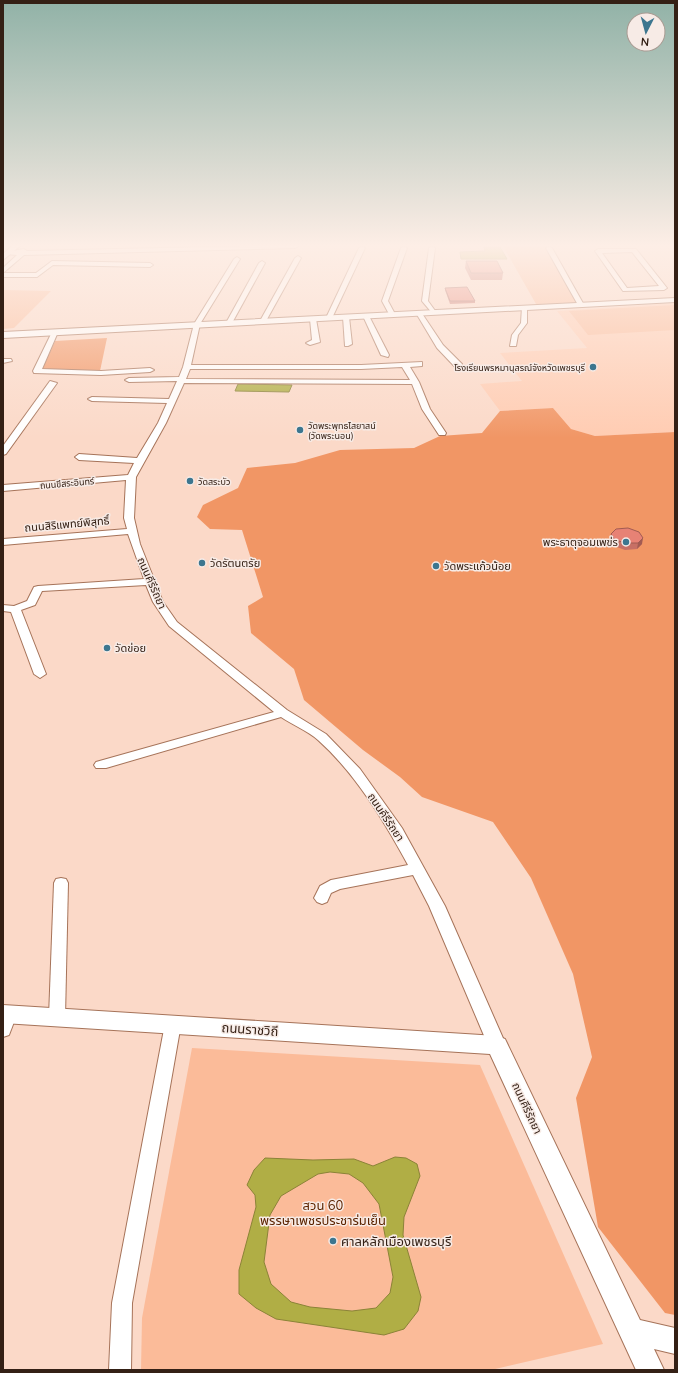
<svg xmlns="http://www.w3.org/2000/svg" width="678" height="1373" font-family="Mulish,'Noto Sans Thai',sans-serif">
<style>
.built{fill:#ffccb2}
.green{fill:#fbbb99}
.forest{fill:#f19665}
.water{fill:#b0ae45;stroke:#8b8337;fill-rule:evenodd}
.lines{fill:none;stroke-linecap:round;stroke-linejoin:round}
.minor-casing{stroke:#a67359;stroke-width:2}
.major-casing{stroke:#a67359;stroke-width:2}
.minor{fill:#fff;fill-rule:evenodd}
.major{fill:#fff;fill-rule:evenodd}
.wall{fill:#c77065}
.shaded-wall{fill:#a25b52}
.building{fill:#e78275;stroke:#a25b52}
.poi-dot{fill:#3c768f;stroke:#f7ebe6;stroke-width:1.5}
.labels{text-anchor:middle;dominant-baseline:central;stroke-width:3;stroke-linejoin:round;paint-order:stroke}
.far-poi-label{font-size:9px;fill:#342015;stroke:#f7ebe6;text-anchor:start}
.far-street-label{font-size:9px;fill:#342015;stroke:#f7ebe6}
.street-label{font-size:11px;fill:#342015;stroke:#f7ebe6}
.poi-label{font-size:11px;fill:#342015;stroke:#f7ebe6;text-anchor:start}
.near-street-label{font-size:13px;fill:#342015;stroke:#f7ebe6}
.near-park-label{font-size:13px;fill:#5c2400;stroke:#f7ebe6}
.near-poi-label{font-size:13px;fill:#342015;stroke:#f7ebe6;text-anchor:start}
</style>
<rect width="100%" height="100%" fill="#fbd9c8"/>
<!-- built -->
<polygon class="built" points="675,303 675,432 595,436 571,429 553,408 500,411 480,384 522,381 500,353 587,348 557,311"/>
<!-- green -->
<g class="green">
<polygon points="503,246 549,246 546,248 579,304 536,304"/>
<polygon points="3,290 51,291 14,328 3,329"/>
<polygon points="675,305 675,330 588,335 569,311"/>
<polygon points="192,1048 480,1065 603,1344 491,1370 141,1370 142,1318"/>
</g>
<!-- forest -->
<g class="forest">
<polygon points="107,338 100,371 42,370 55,341"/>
<polygon points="553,408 571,429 595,436 675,432 675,1315 665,1313 598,1227 576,1098 592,1057 573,974 531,878 493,822 422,797 400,777 363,750 304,700 294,669 251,633 248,606 263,597 242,530 210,529 197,517 203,505 238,488 247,468 295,463 340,450 414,448 440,436 482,433 500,411"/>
</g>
<!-- water -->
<g class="water">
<polygon points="484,247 500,247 507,259 461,259 460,252 485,251"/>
<polygon points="238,384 292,385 289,392 235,391"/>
<path d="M395 1157 406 1158 417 1164 420 1176 404 1217 403 1235 421 1297 418 1311 404 1329 384 1335 276 1319 256 1308 239 1294V1270L256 1207 255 1195 247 1185 254 1170 265 1158 313 1160 354 1159 373 1166ZM330 1172 349 1174 363 1183 379 1204 393 1277 390 1293 376 1308 352 1311 310 1307 291 1302 271 1284 264 1262 270 1215 281 1196 318 1174Z"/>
</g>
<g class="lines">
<defs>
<g id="minor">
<polygon points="251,246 298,246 295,248 24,255 3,273 3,268 17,255 6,254 6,252 24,249 27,251"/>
<polygon points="362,246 365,248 332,318 327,319 326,318 359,248"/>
<polygon points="404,246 407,248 388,301 395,314 392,316 389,314 382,301 401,248"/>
<polygon points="432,246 435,248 428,301 436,312 433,314 422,301 429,248"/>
<polygon points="549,246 552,248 584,305 583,306 578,305 546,248"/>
<path d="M598 249H636L667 288 664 290 623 291 595 251ZM632 252 659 286 627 288 602 253Z"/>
<polygon points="298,256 301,258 266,321 261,322 260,321 295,258"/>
<path d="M237 257 240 259 200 324 191 365H361L422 362V366L410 367 419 382 430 409 446 433 445 435H439L422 409 412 384 184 383 166 423 136 477 134 518 140 544 163 602 177 622 287 710 326 734 360 769 402 828 445 906 506 1045 503 1050 497 1052 491 1050 488 1045 429 906 413 875 340 889 331 893 327 902 322 904 317 902 314 898 320 886 331 880 408 865C384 821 356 774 318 740 308 731 293 725 281 717L106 768H96L94 765 96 762 274 712 169 626 153 602 146 585 42 591 35 605 21 610 46 674 40 678 34 674 11 612 3 611V605L14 606 27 601 34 587 38 586 144 579 128 534 3 545V539L127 529 124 518 126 480 3 491V485L128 475 134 463 79 460 75 457 79 454 137 458 158 423 167 403 92 401 88 399 92 397 169 399 177 381 129 382 125 380 129 378 179 377 183 367 194 324 234 259ZM402 367 410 380 186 379 190 369H361Z"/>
<polygon points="52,261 150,263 153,265 150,267 53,265 37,277 3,277 3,273 36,273"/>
<polygon points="262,261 265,263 232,323 227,324 226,323 259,263"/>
<polygon points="522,307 527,308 527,323 518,335 516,346 510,346 512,335 521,323"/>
<polygon points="417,312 421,312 443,345 462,364 462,368 456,368 437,348 416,313"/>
<polygon points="346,315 349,317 352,344 348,346 345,346 343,317"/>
<polygon points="364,315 369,316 389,355 388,357 381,355 363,316"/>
<polygon points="313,317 316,319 320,342 310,345 306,343 312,340 310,319"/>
<polygon points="55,330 58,332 42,369 101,371 150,368 154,370 150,372 101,375 34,373 33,371 52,332"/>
<polygon points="3,359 11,359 12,361 3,363"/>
<polygon points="50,381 57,383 6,454 3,455 3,446"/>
<polygon points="61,878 66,879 68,883 65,1017 63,1022 57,1024 51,1022 49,1017 54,883 56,879"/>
<polygon points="9,1007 15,1009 17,1014 9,1035 3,1037 3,1009"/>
<polygon points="173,1017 179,1019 181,1024 132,1303 131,1370 109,1370 112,1303 165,1024 167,1019"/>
</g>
<g id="major">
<polygon points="12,246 20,246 3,260 3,254"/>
<polygon points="675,298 675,302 3,338 3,332"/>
<polygon points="3,1005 497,1036 505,1039 640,1320 675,1328 675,1354 654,1349 664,1370 636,1370 490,1054 3,1023"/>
</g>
</defs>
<!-- minor casing -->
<use href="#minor" class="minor-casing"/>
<!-- major casing -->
<use href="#major" class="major-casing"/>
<!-- minor -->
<use href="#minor" class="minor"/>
<!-- major -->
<use href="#major" class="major"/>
</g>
<!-- wall -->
<g class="wall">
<polygon points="466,261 503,273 502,280 471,280 465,268"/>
<polygon points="445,288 475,301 475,303 450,304 445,290"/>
<polygon points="611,534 642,544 637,549 625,550 614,546 610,540"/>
</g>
<!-- shaded-wall -->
<polygon class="shaded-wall" points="643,538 642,544 637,549 638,543"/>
<!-- building -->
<g class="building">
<polygon points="466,261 497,261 503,273 471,273"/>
<polygon points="467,287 475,301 450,301 445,288"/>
<polygon points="628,528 639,532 643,538 638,543 626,543 615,540 611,534 616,529"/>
</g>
<!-- sky -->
<linearGradient id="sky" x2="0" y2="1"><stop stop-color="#91b2a7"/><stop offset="0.56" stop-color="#fdeee6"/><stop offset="1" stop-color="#fdeee6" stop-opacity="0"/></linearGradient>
<rect width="678" height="438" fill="url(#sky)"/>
<!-- markers -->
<g class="poi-dot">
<circle cx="593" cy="367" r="4"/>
<circle cx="300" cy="430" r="4"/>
<circle cx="190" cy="481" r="4"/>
<circle cx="626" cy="542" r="4"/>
<circle cx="202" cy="563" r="4"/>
<circle cx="436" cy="566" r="4"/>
<circle cx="107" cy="648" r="4"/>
<circle cx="333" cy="1241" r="4"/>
</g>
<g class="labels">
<!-- far-poi labels -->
<g class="far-poi-label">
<text x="585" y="367" text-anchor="end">โรงเรียนพรหมานุสรณ์จังหวัดเพชรบุรี</text>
<text x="308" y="425">วัดพระพุทธไสยาสน์<tspan x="308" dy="10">(วัดพระนอน)</tspan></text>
<text x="198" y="481">วัดสระบัว</text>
</g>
<!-- far-street labels -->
<g class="far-street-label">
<text transform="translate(67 483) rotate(-5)">ถนนขีสระอินทร์</text>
</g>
<!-- street labels -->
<g class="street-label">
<text transform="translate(67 524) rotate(-5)">ถนนสิริแพทย์พิสุทธิ์</text>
<text transform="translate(152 583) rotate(66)">ถนนคีรีรัถยา</text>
<text transform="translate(386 817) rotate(56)">ถนนคีรีรัถยา</text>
<text transform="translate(527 1108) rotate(65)">ถนนคีรีรัถยา</text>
</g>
<!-- poi labels -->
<g class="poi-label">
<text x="618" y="542" text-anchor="end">พระธาตุจอมเพข่ร</text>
<text x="210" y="563">วัดรัตนตรัย</text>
<text x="444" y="566">วัดพระแก้วน้อย</text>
<text x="115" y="648">วัดข่อย</text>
</g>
<!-- near-street labels -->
<g class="near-street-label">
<text transform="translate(250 1029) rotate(4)">ถนนราชวิถี</text>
</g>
<!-- near-park labels -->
<g class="near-park-label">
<text x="323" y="1205">สวน 60<tspan x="323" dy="15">พรรษาเพชรประชาร่มเย็น</tspan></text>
</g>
<!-- near-poi labels -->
<g class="near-poi-label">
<text x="341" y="1241">ศาลหลักเมืองเพชรบุรี</text>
</g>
</g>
<!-- border -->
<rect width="678" height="1373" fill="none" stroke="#342015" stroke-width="8"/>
<!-- north arrow -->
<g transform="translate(646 32) rotate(186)"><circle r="19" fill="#f7ebe6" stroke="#a99a92"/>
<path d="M0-3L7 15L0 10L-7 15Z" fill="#3c768f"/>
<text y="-6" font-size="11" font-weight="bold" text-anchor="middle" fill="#342015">N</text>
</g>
</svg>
